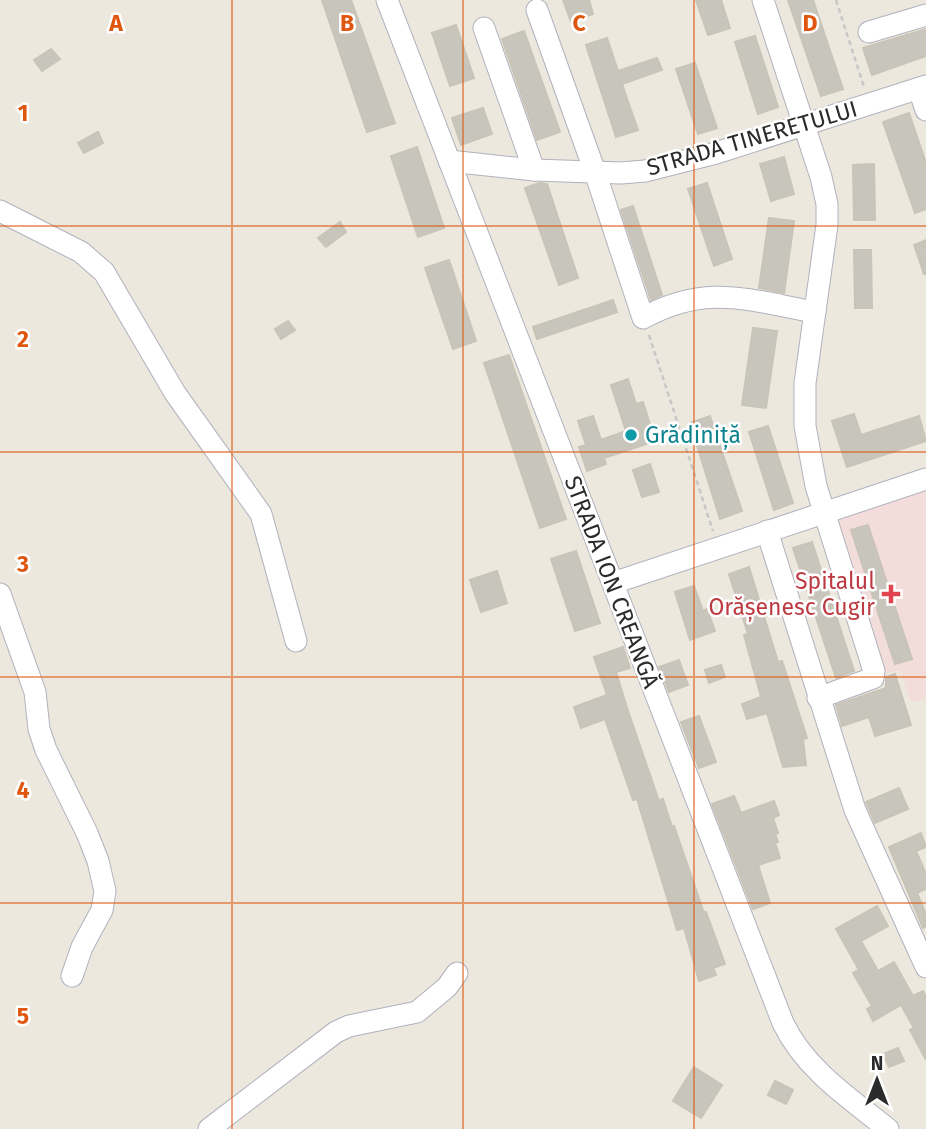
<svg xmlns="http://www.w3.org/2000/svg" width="926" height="1129" font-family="'Fira Sans',sans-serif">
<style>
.medical{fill:#f3dddb}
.building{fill:#c8c6bc;stroke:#c8c4b7;stroke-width:2}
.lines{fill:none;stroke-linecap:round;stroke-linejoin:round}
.minor-casing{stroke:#b1b1be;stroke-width:23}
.path{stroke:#c8c8c8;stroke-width:2.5;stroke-dasharray:5 3.5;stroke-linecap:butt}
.minor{stroke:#fff;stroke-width:21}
.grid{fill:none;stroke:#df570e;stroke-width:2;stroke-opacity:0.55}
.culture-dot{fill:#0f9aa8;stroke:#fff;stroke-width:2.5}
.health-dot{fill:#e0444e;stroke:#fff;stroke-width:2.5}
.labels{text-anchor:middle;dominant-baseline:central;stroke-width:5;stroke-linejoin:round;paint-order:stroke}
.street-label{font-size:23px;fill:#2b2b2b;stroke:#fff}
.culture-label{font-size:23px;fill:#0d838f;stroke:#fff;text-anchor:start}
.health-label{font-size:23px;fill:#be3a42;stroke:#fff;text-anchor:end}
.grid-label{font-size:23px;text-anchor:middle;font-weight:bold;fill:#df570e;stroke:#fff;stroke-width:5;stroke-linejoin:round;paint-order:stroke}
</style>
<rect width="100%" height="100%" fill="#ece8dd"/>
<!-- medical -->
<polygon class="medical" points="926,486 926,698 912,703 899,670 881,675 833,517"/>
<!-- building -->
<g class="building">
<polygon points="322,0 351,0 395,123 367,132"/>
<polygon points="563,0 589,0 593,14 571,22"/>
<polygon points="696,0 721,0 730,28 708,35"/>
<polygon points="788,0 813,0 843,89 821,96"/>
<polygon points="456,25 474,78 450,86 432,33"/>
<polygon points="926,29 926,56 872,75 863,48"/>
<polygon points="524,31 560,132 537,140 502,39"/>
<polygon points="755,36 778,107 758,114 735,42"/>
<polygon points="607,38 618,71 657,58 662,70 622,84 638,130 616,137 586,45"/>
<polygon points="51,49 60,59 42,71 34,60"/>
<polygon points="695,63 717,128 698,134 676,69"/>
<polygon points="483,108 492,134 461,145 452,118"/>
<polygon points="909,113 926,163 926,209 915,213 883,122"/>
<polygon points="98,132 103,143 84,153 78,143"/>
<polygon points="417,147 444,228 418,237 391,156"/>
<polygon points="784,157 794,194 771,201 760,164"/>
<polygon points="874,164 875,220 854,220 853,165"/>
<polygon points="539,183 547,184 578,278 559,285 525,188"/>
<polygon points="707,183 732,259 714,266 688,189"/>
<polygon points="633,206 662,295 651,300 621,210"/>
<polygon points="769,218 794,221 784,293 759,288"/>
<polygon points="340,222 346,232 326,247 318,238"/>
<polygon points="926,240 926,274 924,274 914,245"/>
<polygon points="854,250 871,250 872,308 855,308"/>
<polygon points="449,260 476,341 453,349 425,268"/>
<polygon points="613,300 617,312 537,339 533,327"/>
<polygon points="288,321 295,330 281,339 275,329"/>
<polygon points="753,328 777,331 766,408 742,405"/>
<polygon points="509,355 566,519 540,528 484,363"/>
<polygon points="628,379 636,404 643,402 651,428 645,431 649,443 604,458 606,464 587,471 579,447 586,445 578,421 593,416 601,440 626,431 611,385"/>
<polygon points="854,414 861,435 919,416 926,441 847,467 832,421"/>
<polygon points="710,416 742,511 720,519 690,423"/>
<polygon points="768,426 793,503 774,510 749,432"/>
<polygon points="650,464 659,492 642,497 633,470"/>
<polygon points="868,525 912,659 895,664 851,530"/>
<polygon points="812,542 854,671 836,678 793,548"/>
<polygon points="576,551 600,623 575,631 551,559"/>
<polygon points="749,567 778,662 782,661 807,738 803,739 806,765 783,767 767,713 747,719 742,704 761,697 744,635 748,634 729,574"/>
<polygon points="497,571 507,603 481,612 470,580"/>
<polygon points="694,586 703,611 707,609 715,631 690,640 675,592"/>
<polygon points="623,647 630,668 616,672 628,711 659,801 663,799 672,827 674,826 704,913 706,912 725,964 713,968 716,975 699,981 684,928 677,930 637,799 633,800 605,719 581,728 574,707 607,695 594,657"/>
<polygon points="679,660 688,685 669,692 659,667"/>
<polygon points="721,665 725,677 709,683 705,670"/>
<polygon points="895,674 911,725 875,736 869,717 842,726 836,705 886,688 886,677"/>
<polygon points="699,716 716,762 699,768 681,722"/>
<polygon points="899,788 908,809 875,823 866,802"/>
<polygon points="734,796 741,813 774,801 779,815 773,818 778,833 775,834 778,842 775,843 780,858 758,865 770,903 753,909 712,804"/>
<polygon points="921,833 926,847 916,851 926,874 926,889 917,893 926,914 926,926 923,928 889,847"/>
<polygon points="877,906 888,926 861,941 878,971 894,962 913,996 923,991 926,997 926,1060 910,1030 914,1028 901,1005 873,1021 867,1009 872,1006 853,973 859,970 836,929"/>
<polygon points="898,1048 904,1061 889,1067 883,1054"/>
<polygon points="694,1067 722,1085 701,1118 673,1101"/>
<polygon points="775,1081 793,1090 786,1104 768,1095"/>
</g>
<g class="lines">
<defs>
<g id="minor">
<path d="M387 0 783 1023C805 1069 849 1098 888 1129"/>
<polyline points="763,0 821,177 827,204 827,225 805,383 805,426 816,486 874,671 873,678 818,698"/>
<path d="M537 10 595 172 643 318C707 283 747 300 815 312"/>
<polyline points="484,28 534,170"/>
<polyline points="869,32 926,15"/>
<polyline points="919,89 926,110"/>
<polyline points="449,161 534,170 621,173 645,171 716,153 926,86"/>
<polyline points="0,211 81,252 104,272 175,393 261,514 296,641"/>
<polyline points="767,531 855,810 926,967"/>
<polyline points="613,583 926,479"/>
<polyline points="0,594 35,692 39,729 46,750 87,833 98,861 105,891 102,910 82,947 72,976"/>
<polyline points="209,1129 336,1032 349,1026 417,1012 447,987 457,973"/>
</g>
</defs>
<!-- minor casing -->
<use href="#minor" class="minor-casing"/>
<!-- path -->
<g class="path">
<polyline points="836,0 864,87"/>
<polyline points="649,335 713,531"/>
</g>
<!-- minor -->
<use href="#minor" class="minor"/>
</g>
<!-- grid -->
<path class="grid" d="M232 0V1129M463 0V1129M694 0V1129M0 226H926M0 452H926M0 677H926M0 903H926"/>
<!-- markers -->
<circle class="culture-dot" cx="631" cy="435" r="7"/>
<path class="health-dot" d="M887.5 583.5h7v7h7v7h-7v7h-7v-7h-7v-7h7z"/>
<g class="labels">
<!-- street labels -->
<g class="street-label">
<text transform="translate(752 138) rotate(-16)">STRADA TINERETULUI</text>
<text transform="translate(612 582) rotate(69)">STRADA ION CREANGĂ</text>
</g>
<!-- culture labels -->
<g class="culture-label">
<text x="645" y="435">Grădiniță</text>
</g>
<!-- health labels -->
<g class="health-label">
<text x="875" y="581">Spitalul<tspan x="875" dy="26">Orășenesc Cugir</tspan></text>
</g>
</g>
<g class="grid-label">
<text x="116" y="31">A</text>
<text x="347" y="31">B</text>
<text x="579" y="31">C</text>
<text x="810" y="31">D</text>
<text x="23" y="121">1</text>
<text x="23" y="347">2</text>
<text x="23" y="572">3</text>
<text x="23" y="798">4</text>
<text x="23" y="1024">5</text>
</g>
<!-- north arrow -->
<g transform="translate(877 1080)" stroke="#ffffff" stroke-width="5" paint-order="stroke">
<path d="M0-5L12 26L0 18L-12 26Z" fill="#2b2b2b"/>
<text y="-10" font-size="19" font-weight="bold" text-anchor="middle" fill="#2b2b2b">N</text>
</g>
</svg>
